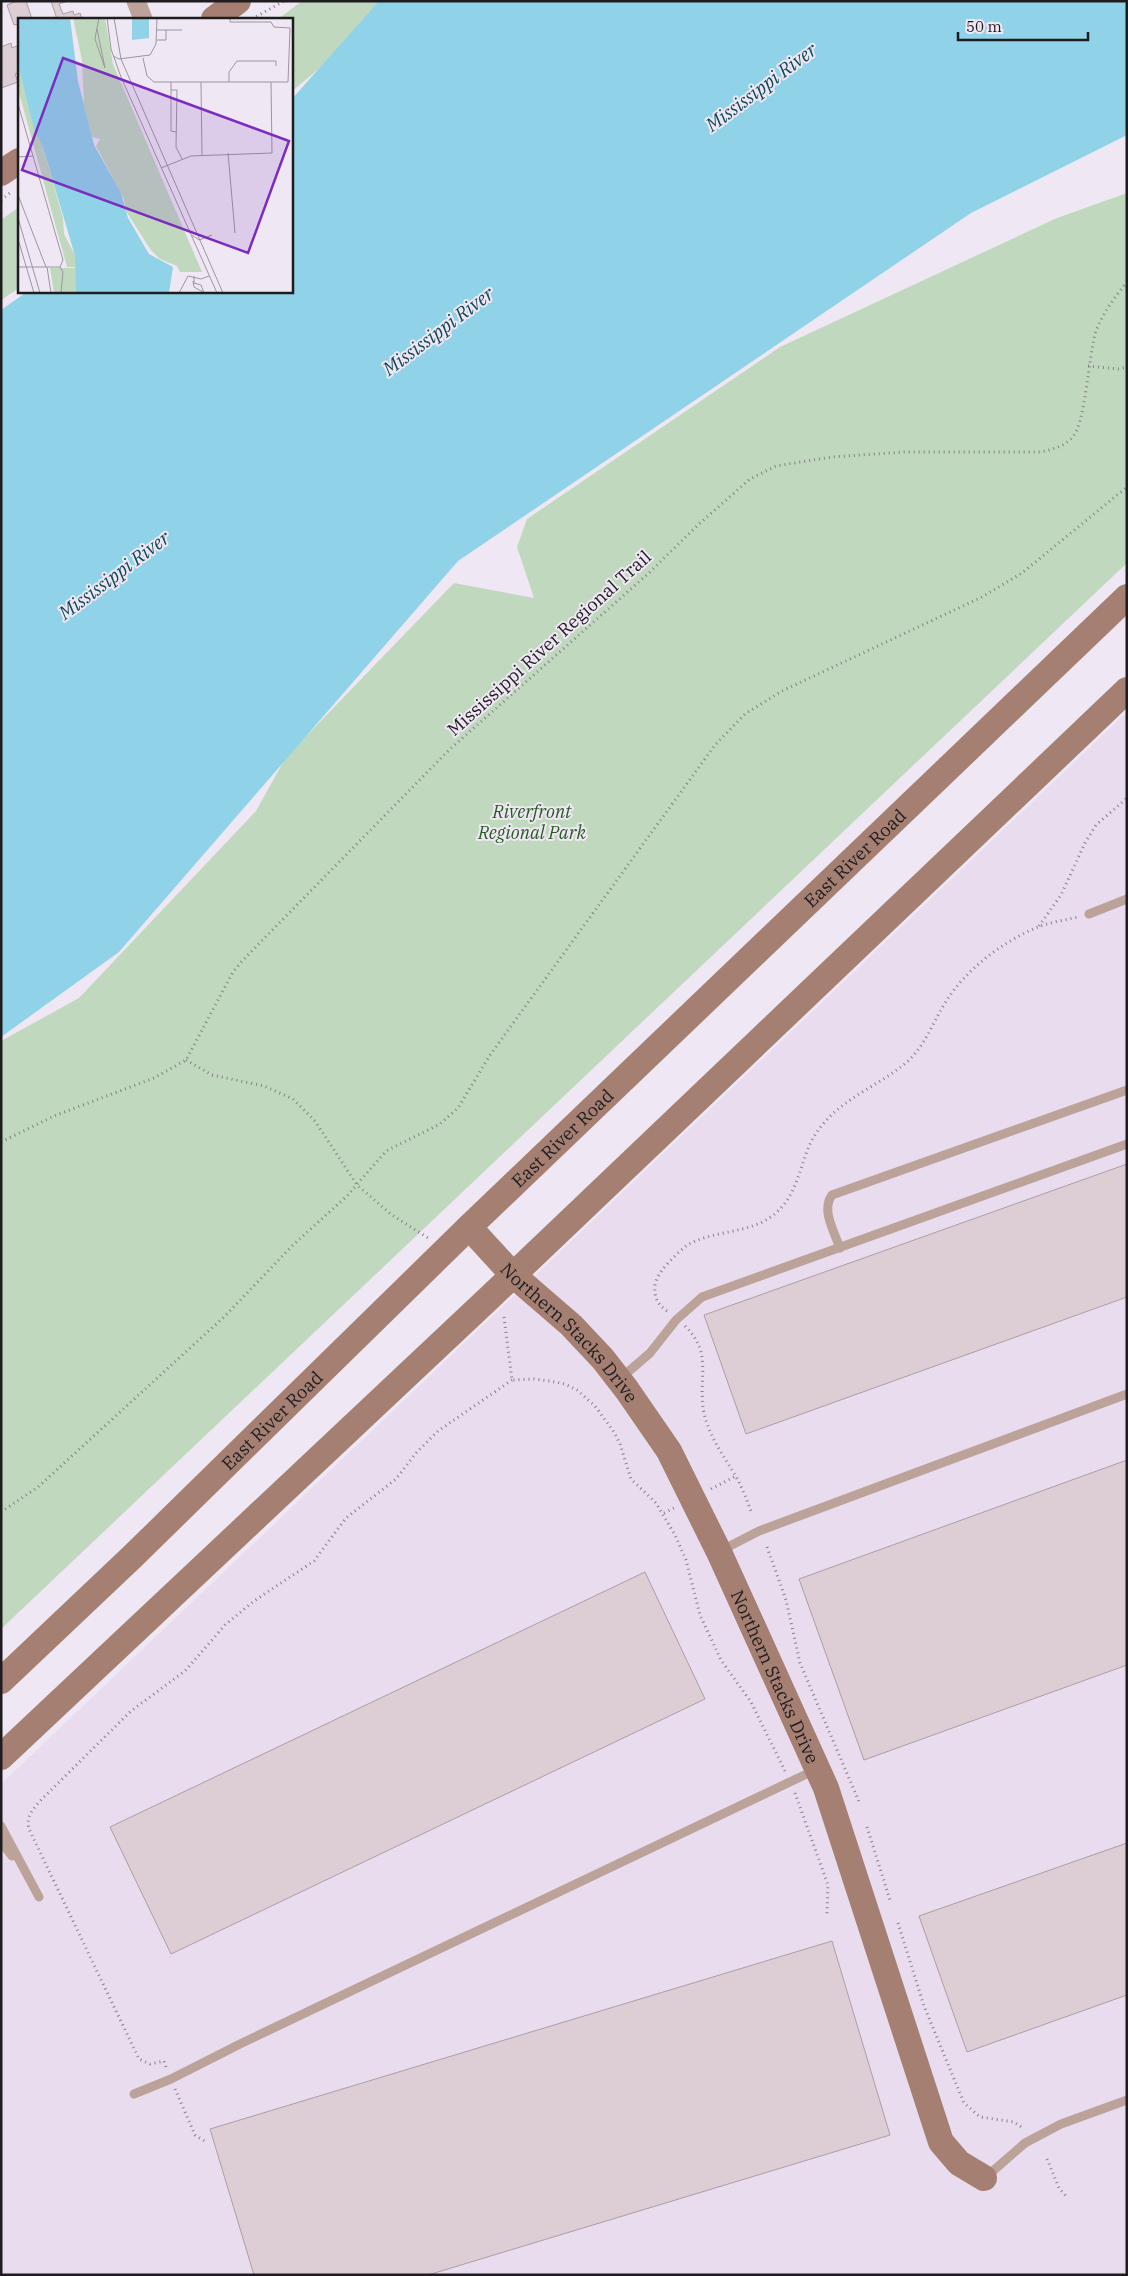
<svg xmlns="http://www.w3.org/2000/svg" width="1128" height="2276" font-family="'IBM Plex Serif',serif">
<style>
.built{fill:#e9dcef}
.green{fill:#c0d9be}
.water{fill:#90d3e8}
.building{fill:#ddced6;stroke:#ac9ea5}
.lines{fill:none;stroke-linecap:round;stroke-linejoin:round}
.path{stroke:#878189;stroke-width:3;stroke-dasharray:1 4;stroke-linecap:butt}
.lane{stroke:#bca399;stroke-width:9}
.street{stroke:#bca399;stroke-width:19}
.secondary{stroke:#a58072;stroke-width:26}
.labels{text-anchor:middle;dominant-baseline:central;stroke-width:4;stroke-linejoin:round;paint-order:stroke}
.street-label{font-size:18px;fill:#1f1c20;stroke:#efe7f3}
.park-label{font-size:18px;font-style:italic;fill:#275d25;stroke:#efe7f3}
.water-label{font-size:19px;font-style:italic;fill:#0d4857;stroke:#efe7f3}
.inset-road{fill:none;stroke:#9c969f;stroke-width:1}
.view{fill:#7b2cbf;fill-opacity:0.15;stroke:#7b2cbf;stroke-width:2.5}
.inset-edge{fill:none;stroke:#1f1c20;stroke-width:2.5}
</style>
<rect width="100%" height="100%" fill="#efe7f3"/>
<!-- built -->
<polygon class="built" points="1127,712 1127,2275 1,2275 1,1784"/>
<!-- green -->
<g class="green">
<polygon points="302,1 400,1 291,92 291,19 278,19"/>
<polygon points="1127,193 1127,563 1,1629 1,1041 79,998 256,811 286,757 454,583 534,598 517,547 527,519 780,347 1057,218"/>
<polygon points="19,207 19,288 1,300 1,220"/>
</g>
<!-- water -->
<polygon class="water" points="379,1 1127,1 1127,135 971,213 458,561 119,952 1,1037 1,310 28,291 291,291 291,100"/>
<!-- building -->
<g class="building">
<polygon points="17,1 26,1 32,19 19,19 19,24 14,25 7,5"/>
<polygon points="51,1 68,1 59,4 63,14 73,11 74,15 80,13 82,19 57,19"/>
<polygon points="11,43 12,48 19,45 19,73 15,74 18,82 1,88 1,47"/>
<polygon points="1127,1164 1127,1297 746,1434 704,1315"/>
<polygon points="1127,1460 1127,1665 864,1760 799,1579"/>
<polygon points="645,1572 705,1699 171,1954 110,1827"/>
<polygon points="1127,1843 1127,1995 967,2052 919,1916"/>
<polygon points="832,1941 890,2135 428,2275 254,2275 210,2129"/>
</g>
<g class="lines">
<!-- path -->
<g class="path">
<polyline points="252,19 284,1"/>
<polyline points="1,200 10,193"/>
<polyline points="1088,366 1119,369 1127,367"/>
<polyline points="1039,926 1061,895 1085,843 1096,825 1127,798"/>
<polyline points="186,1060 212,1075 264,1086 293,1099 315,1121 357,1185 392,1215 428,1238"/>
<path d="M1 1142 54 1116 154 1078 186 1060 233 972 242 961 449 750 650 572 699 524 750 479 776 466 832 457 905 452H1041C1054 449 1066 446 1074 435 1085 421 1089 357 1095 334 1101 315 1115 297 1127 282"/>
<path d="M667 1311C657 1304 654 1297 655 1285 657 1276 662 1270 668 1263 675 1256 682 1248 691 1243 719 1229 756 1234 779 1210 802 1187 800 1154 819 1129 841 1099 878 1086 906 1063 925 1046 932 1024 945 1003 966 969 1002 942 1038 927 1051 922 1065 920 1078 917"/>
<polyline points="504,1317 512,1380 534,1379 550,1381 565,1384 577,1390 595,1406 614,1432 620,1444 631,1479 656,1503 675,1535 686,1560 700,1615 721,1660 751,1702 785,1771"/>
<path d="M685 1326C714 1354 697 1379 704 1413 709 1436 723 1455 735 1475 742 1487 747 1500 752 1514"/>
<polyline points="711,1489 736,1476"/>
<polyline points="1,1512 38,1487 225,1316 293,1245 347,1196 386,1151 440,1124 458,1108 490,1055 715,745 745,714 782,691 982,597 1022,573 1127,487"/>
<polyline points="664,1513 674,1508"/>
<polyline points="767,1547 786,1600 800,1663 860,1804"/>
<polyline points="795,1793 828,1885 827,1914"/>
<polyline points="867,1827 890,1900"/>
<polyline points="898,1923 924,2006 964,2103 980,2117 1014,2122 1024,2129"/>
<path d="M166 2067 164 2061 150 2064 139 2059 29 1829C26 1817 32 1810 40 1801L131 1711 185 1671 225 1625 254 1601 314 1561 346 1518 396 1479 416 1453 438 1431 512 1380"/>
<polyline points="175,2089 195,2135 206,2142"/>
<polyline points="1047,2159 1059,2188 1068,2198"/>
</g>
<!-- lane -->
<g class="lane">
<polyline points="1089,914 1127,899"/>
<path d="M840 1248C834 1231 821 1210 832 1195L1127 1090"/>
<polyline points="621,1378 650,1353 676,1320 702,1297 1127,1144"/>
<polyline points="722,1550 759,1531 1127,1394"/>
<polyline points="1,1826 39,1897"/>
<polyline points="1,1842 12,1856"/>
<polyline points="134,2094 171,2079 240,2044 815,1770"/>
<polyline points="986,2177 1025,2143 1061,2124 1127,2100"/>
</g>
<!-- street -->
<polyline class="street" points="136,1 143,19"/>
<!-- secondary -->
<g class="secondary">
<polyline points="214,19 238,1"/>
<polyline points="1,173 19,161"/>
<path id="s1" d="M469 1227 513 1275 571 1325 603 1359 627 1390 669 1451 719 1552 826 1788 941 2142 959 2163 984 2178"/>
<path id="s2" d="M1 1681 133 1556 469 1227 1127 597"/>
<polyline points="1,1757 488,1299 1127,690"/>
</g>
</g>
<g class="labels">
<!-- street labels -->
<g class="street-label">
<text transform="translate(549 643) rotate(-42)">Mississippi River Regional Trail</text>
<text stroke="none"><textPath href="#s2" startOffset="1186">East River Road</textPath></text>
<text stroke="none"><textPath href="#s2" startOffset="781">East River Road</textPath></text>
<text stroke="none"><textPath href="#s1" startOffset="146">Northern Stacks Drive</textPath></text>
<text stroke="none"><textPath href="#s2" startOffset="376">East River Road</textPath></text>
<text stroke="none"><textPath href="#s1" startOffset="551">Northern Stacks Drive</textPath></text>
</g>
<!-- park labels -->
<g class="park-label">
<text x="532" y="811">Riverfront<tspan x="532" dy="21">Regional Park</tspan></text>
</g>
<!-- water labels -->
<g class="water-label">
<text transform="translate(761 87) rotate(-37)">Mississippi River</text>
<text transform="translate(438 331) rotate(-37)">Mississippi River</text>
<text transform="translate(114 575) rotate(-37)">Mississippi River</text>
</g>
</g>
<!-- overview -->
<g transform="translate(18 18)">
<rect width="275" height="275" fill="#efe7f3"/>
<path d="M55 0H87L95 46 184 254H162L159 248 142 241 132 231 108 193 106 181 78 128 82 121 74 119 66 87 64 42ZM0 41 45 200 46 216 63 249H49L0 71ZM32 250H59L58 275H36Z" fill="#c0d9be"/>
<path d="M0 0H52L60 63 76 127 103 175 110 200 131 236 155 249 151 275H58L57 238 25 129 16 111 0 46ZM114 0H131V20L114 22Z" fill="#90d3e8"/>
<path class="inset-road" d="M89 0 93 31 103 59 199 275M96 0 103 41 205 275M79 11 87 50 77 21 78 15 81 0M139 12H164M139 22H148V12M95 38 101 41 132 37 138 26 139 0M125 40 129 58 136 64H270L272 10 256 9 253 4H212V0M153 64V72H159L158 129 164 141M183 64 184 137M211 64V54L219 43H258V48M153 72V113L158 114M0 86 45 242 42 249M210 135 217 215M0 139 15 138M143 150 173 138 254 135 253 64M0 177 28 249M0 200 22 275M174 217 181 222 194 217M0 221 16 275M0 249H42M29 249 33 275M42 249 45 254 43 275M176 258V265L183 267 186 275M175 263 176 269 185 274M161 275 170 258 183 261 191 258"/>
<path class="view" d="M45 40 271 123 230 235 4 152Z"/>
<rect width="275" height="275" class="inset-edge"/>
</g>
<!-- border -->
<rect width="1128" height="2276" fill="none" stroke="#1f1c20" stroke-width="5"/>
<!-- scale -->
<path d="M958 32v8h130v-8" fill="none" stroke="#1f1c20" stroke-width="2.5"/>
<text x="966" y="32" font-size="15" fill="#1f1c20" stroke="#efe7f3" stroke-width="4" paint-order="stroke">50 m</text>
</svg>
